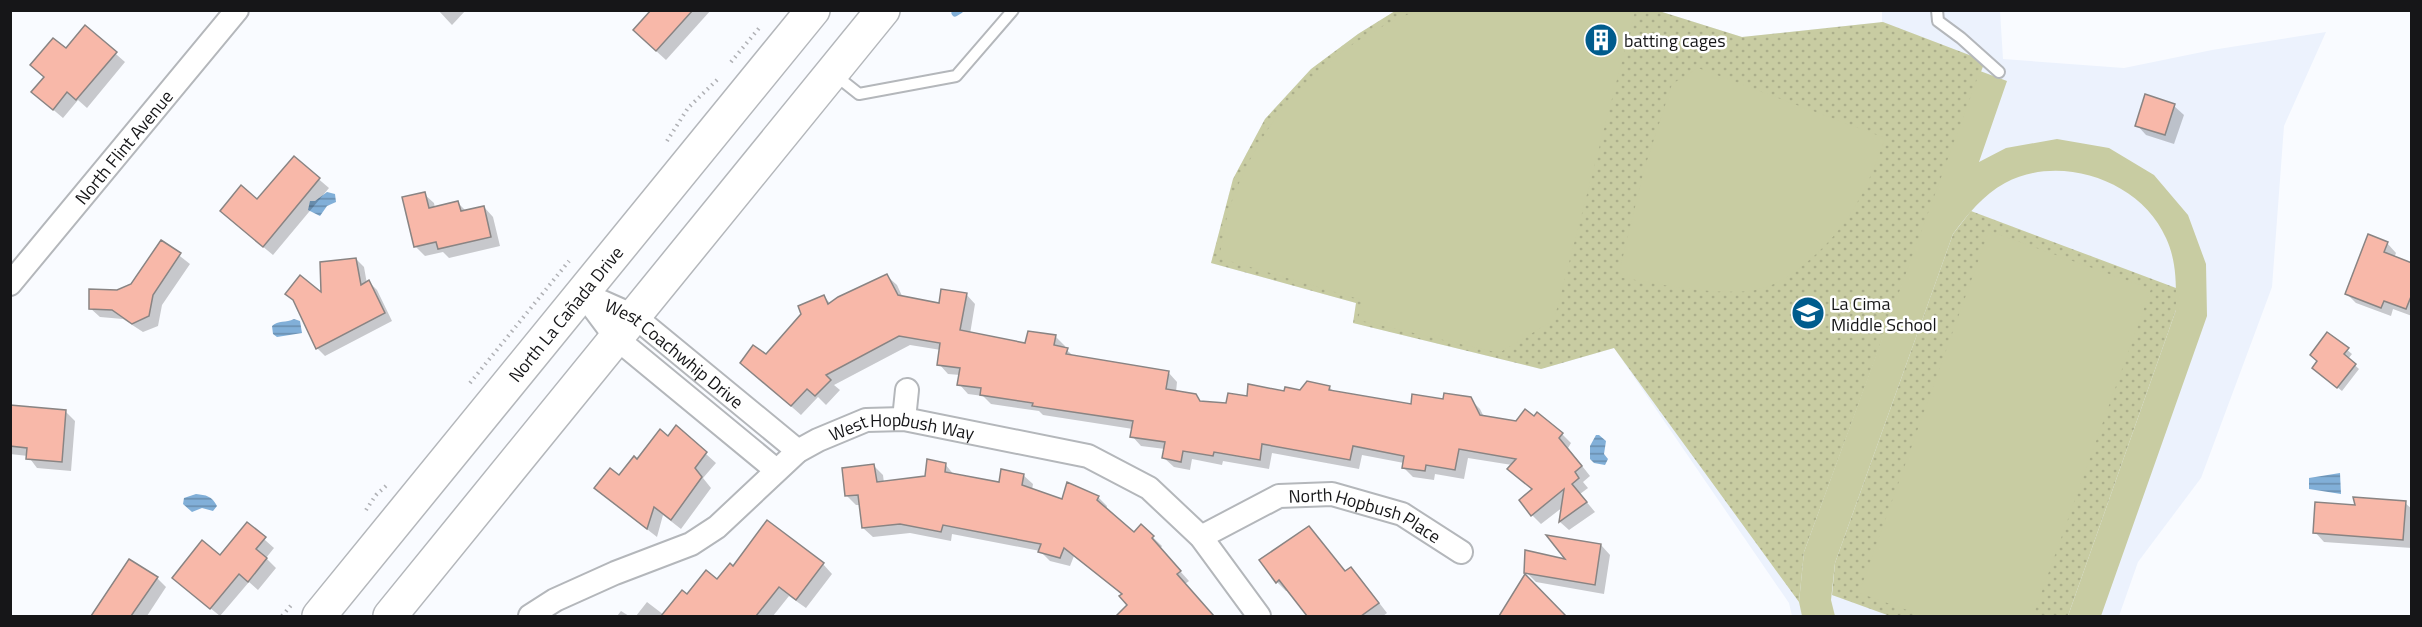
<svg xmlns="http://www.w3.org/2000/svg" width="2422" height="627" font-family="'Titillium Web',sans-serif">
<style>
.built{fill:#ecf2fd}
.green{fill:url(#green-dots)}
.pitch{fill:#c8cca2}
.water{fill:url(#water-rules)}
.shadow{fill:#0003}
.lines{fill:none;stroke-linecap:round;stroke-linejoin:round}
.stream{stroke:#81afd8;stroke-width:7}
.building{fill:#f8b8a9;stroke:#898483;stroke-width:1.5}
.service-casing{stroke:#b4b7bb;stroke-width:14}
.minor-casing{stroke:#b4b7bb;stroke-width:26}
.primary-casing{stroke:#b4b7bb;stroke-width:36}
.path{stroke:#b0b1b5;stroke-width:4;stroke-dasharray:1.5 4.5;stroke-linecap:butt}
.service{stroke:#fff;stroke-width:10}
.minor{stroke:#fff;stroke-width:22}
.primary{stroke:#fff;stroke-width:33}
.labels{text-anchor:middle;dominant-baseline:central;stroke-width:5;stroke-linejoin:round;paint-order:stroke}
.poi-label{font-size:18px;fill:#161618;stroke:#fff;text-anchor:start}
.street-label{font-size:18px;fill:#161618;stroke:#fff}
</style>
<defs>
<pattern id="green-dots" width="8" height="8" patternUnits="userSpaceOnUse" patternTransform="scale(1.5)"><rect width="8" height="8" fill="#c8cca2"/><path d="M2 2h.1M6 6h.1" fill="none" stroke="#abae8b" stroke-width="1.8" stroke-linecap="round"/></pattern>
<pattern id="water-rules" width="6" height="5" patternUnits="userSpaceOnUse" patternTransform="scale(1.5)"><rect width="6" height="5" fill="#81afd8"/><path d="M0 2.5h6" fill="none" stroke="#698dae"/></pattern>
</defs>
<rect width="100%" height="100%" fill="#f9fbff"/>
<!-- built -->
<polygon class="built" points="1395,11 1659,11 1742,37 1882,22 1882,11 2000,11 2003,59 2124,68 2212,50 2326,32 2284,126 2272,287 2201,478 2138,562 2119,616 1792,616 1789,603 1614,348 1541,369 1353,323 1356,303 1211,263 1233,179 1265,119 1310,70 1358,34"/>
<!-- green -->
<g class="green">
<polygon points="1395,11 1659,11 1742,37 1883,22 1985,61 1804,552 1799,602 1614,348 1541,369 1353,323 1356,303 1211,263 1233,179 1265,119 1311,69 1358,34"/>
<polygon points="1971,211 2176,288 2176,310 2068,616 1890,616 1832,595 1835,563 1953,234"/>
</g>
<!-- pitch -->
<g class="pitch">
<path d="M1416 11H1635L1554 320 1499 353 1358 320 1362 300 1219 258C1222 244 1224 228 1228 213 1258 118 1324 48 1416 11Z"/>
<path d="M1698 68 1885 138C1867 191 1847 231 1802 266 1786 278 1770 289 1749 291 1707 295 1660 284 1618 277L1644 170 1672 84Z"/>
<path d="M1980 71 2007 81 1979 162 2006 148 2057 139 2109 148 2154 175 2188 215 2206 264 2207 316 2101 616H2068L2176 310C2176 285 2177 262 2166 238 2141 181 2061 153 2005 183 1983 195 1968 214 1953 234L1835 563 1831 600 1835 616H1802L1799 602 1804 552Z"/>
<polygon points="1989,231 2151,289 2033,616 1924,616 1859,593"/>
</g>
<!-- water -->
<g class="water">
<polygon points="327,192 335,194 336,202 327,206 320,216 308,210 310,201 315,201"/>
<path d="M294 319 300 321 302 333 277 337 273 334 272 326C278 320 286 323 294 319Z"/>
<polygon points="1596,435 1599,435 1606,441 1604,454 1608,459 1605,465 1594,463 1590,459 1590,446"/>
<polygon points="2340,473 2341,494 2309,489 2309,478"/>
<path d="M196 494C206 495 212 496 217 506L213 511 202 508 192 512 183 504 184 498Z"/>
</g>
<!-- shadow -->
<g class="shadow">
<polygon points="438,10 466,10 452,25"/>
<polygon points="651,10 711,10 666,60 644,40"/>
<polygon points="85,27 125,62 87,108 78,100 63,118 43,101"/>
<polygon points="2174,106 2184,115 2174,144 2146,135 2137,125"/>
<polygon points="294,158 329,188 273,255 231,220 258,201"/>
<polygon points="424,194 434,203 435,208 458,203 466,211 484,207 493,217 500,246 449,258 443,252 425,256 415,246"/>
<polygon points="162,242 190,264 162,305 158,326 143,332 123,319 100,317 90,308 117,291 132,285"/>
<polygon points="2387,243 2396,253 2394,258 2412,264 2412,316 2393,309 2391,316 2356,303 2347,294"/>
<polygon points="356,259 364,267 367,284 369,282 377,290 392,321 325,356 317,348"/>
<polygon points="887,276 897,285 903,298 940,304 966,294 975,304 970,334 1026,345 1055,336 1065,346 1064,348 1075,357 1168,372 1177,382 1176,392 1195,396 1202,403 1227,405 1248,398 1329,387 1335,393 1412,406 1470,399 1480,409 1484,417 1562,434 1571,443 1568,448 1590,476 1583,482 1588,488 1580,494 1595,512 1569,530 1560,522 1563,507 1541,524 1532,515 1533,490 1512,465 1468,458 1464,479 1435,474 1434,480 1413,477 1404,468 1404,463 1362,455 1359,469 1272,453 1269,469 1223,461 1222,465 1192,459 1190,470 1174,467 1164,458 1165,449 1141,446 1132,436 1133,429 1043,415 1039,411 991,404 983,396 968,394 959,384 960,375 948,374 939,364 941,350 910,345 834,385 840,390 826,405 818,397 801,415 752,372 824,297 831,304"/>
<polygon points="2328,334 2352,354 2348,359 2359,369 2342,391 2318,372"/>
<polygon points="10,406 66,412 75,421 71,471 37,468 28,456 10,454"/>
<polygon points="677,428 716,463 703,478 711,488 681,529 663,515 657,537 606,497 619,477 668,438"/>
<polygon points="945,464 955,476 1000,484 1023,475 1033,484 1032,490 1063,500 1098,497 1107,506 1106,510 1134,534 1141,526 1162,546 1160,549 1189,581 1185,584 1213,616 1124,616 1121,613 1129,605 1123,595 1074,556 1070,566 1050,561 1040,551 952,534 951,541 910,533 873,537 863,528 861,505 856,505 847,496 874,466 883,475 884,483 926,478"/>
<polygon points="2405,503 2412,509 2412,548 2324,542 2315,532 2357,507"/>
<polygon points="247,524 274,548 266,558 276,568 258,590 249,582 220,616 184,587 221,557"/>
<polygon points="1318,538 1346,572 1351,569 1360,578 1387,613 1383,616 1309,616 1288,590 1286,591 1277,582"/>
<polygon points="1601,545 1610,555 1604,594 1536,582 1526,572 1569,561"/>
<polygon points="823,564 832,574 806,608 789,596 773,616 636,616 647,602 664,615 687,596 718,581 733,568"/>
<polygon points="1525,577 1564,616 1509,616 1504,611"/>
<polygon points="157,578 166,587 147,616 94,616"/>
<polygon points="621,611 629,616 617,616"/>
</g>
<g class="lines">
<!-- stream -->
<polyline class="stream" points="955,13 960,10"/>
</g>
<!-- building -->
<g class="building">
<polygon points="651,10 693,10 656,51 633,30"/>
<polygon points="85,25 117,52 76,100 67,92 53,110 31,92 44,77 30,65 53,38 66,48"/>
<polygon points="2145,94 2175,104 2165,135 2135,126"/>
<polygon points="294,156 320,178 263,247 220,211 241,185 257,199"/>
<polygon points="425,192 429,208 458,201 461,211 484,206 491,237 438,249 436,242 414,247 402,197"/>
<polygon points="2368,234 2388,242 2384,252 2412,263 2412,294 2406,309 2384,301 2381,308 2345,294"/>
<polygon points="161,240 181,253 153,295 149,316 132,324 112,310 89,309 89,289 117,290 131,284"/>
<polygon points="356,258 361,285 369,280 385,313 316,349 293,300 285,294 300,275 321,292 320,262"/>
<polygon points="887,274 898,295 939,303 941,289 967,293 960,330 1025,343 1028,331 1056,335 1054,345 1068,348 1066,354 1169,371 1166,389 1196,394 1200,401 1226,403 1228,393 1247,396 1248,384 1284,391 1285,387 1300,390 1307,381 1330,386 1329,390 1411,404 1412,394 1443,399 1444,393 1471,397 1480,415 1516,421 1525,409 1534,416 1537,412 1563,433 1559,438 1582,466 1575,472 1579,478 1572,484 1587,502 1559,522 1564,489 1531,516 1519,500 1532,489 1507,469 1516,459 1459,449 1455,470 1426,465 1425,471 1402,468 1404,456 1353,446 1350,460 1262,444 1260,460 1214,452 1213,456 1183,451 1181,462 1162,458 1165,442 1130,437 1133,421 1032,406 1033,403 980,395 981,388 957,385 960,368 937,365 940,343 899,336 826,375 831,380 815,396 807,389 791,406 740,363 753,345 766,354 801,314 798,306 824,295 828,304 838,297"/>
<polygon points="2327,332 2349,348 2344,354 2356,364 2337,388 2312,368 2317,361 2310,355"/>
<polygon points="10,405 66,410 62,462 26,459 27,448 10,446"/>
<polygon points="676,425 707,452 695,468 702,477 671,520 654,507 647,529 594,488 610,468 619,475 634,456 637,459 660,429 668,436"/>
<polygon points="927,459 946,463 945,472 999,482 1001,469 1024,474 1022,485 1062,499 1067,482 1099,496 1097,500 1134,532 1141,524 1154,536 1152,538 1181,571 1177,574 1214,616 1116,616 1127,605 1119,596 1122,594 1064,548 1060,558 1038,552 1041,544 943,525 941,532 900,524 862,528 858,495 845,496 842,468 874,464 877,482 925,476"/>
<polygon points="2353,497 2406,501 2403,540 2313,533 2315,502 2355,505"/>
<polygon points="767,520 824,563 796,600 779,587 756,616 661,616 682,590 687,594 706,570 717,579 730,563 733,566"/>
<polygon points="247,522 266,537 256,549 267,558 248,582 239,574 210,609 172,578 202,540 220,555"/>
<polygon points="1309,526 1345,571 1351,567 1379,603 1361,616 1307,616 1279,580 1276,583 1259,560"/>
<polygon points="1546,535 1601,544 1595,585 1524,573 1525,550 1565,559"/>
<polygon points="129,559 158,577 131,616 91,616"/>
<polygon points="1525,574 1566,616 1499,616"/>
</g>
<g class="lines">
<defs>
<g id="service">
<polyline points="1937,10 1938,21 1961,38 1999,72"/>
<polyline points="835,75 859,94 956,76 1013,10"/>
</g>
<g id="minor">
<path id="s1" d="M10 284 237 10"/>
<path id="s2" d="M582 293 634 316 798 451"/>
<polyline points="583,294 616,338 776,470"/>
<polyline points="904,419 907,390"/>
<path id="s3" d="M1201 537 1279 496 1332 494 1402 514 1461 552"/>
<path id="s4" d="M530 616 555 600 615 573 691 544 717 527 798 451 818 440 866 420 904 419 1088 456 1149 488 1201 537 1259 616"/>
</g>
<g id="primary">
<path id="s5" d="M319 616 813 10"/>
<polyline points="390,616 883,10"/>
</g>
</defs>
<!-- service casing -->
<use href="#service" class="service-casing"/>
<!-- minor casing -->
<use href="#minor" class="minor-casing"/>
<!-- primary casing -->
<use href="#primary" class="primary-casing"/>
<!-- path -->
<g class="path">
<polyline points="731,62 760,27"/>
<polyline points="667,141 688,108 719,78"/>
<polyline points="470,383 569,261"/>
<polyline points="366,510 376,495 388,484"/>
<polyline points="282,616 293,603"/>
</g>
<!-- service -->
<use href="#service" class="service"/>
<!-- minor -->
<use href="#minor" class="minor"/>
<!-- primary -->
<use href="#primary" class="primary"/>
</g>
<!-- icons -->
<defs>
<symbol id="building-disc" viewBox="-11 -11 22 22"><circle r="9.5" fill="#005c8d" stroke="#fff"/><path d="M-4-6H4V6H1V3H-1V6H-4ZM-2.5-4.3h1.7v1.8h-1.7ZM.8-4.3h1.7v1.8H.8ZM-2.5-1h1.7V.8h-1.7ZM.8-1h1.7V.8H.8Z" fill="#fff"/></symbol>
<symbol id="school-disc" viewBox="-11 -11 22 22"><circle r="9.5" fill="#005c8d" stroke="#fff"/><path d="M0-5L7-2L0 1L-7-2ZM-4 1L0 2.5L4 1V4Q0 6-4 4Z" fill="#fff"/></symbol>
</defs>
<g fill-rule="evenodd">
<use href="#building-disc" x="1582" y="21" width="38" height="38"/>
<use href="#school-disc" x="1789" y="294" width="38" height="38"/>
</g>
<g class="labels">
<!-- poi labels -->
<g class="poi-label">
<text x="1624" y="40">batting cages</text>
<text x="1831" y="303">La Cima<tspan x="1831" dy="21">Middle School</tspan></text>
</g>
<!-- street labels -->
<g class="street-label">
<text stroke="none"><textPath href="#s1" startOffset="178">North Flint Avenue</textPath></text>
<text stroke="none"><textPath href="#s5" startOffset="390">North La Cañada Drive</textPath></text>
<text stroke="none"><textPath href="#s2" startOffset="111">West Coachwhip Drive</textPath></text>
<text stroke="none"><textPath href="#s4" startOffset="429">West Hopbush Way</textPath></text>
<text stroke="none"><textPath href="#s3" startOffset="178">North Hopbush Place</textPath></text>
</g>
</g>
<!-- border -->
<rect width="2422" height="627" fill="none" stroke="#161618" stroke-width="24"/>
</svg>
